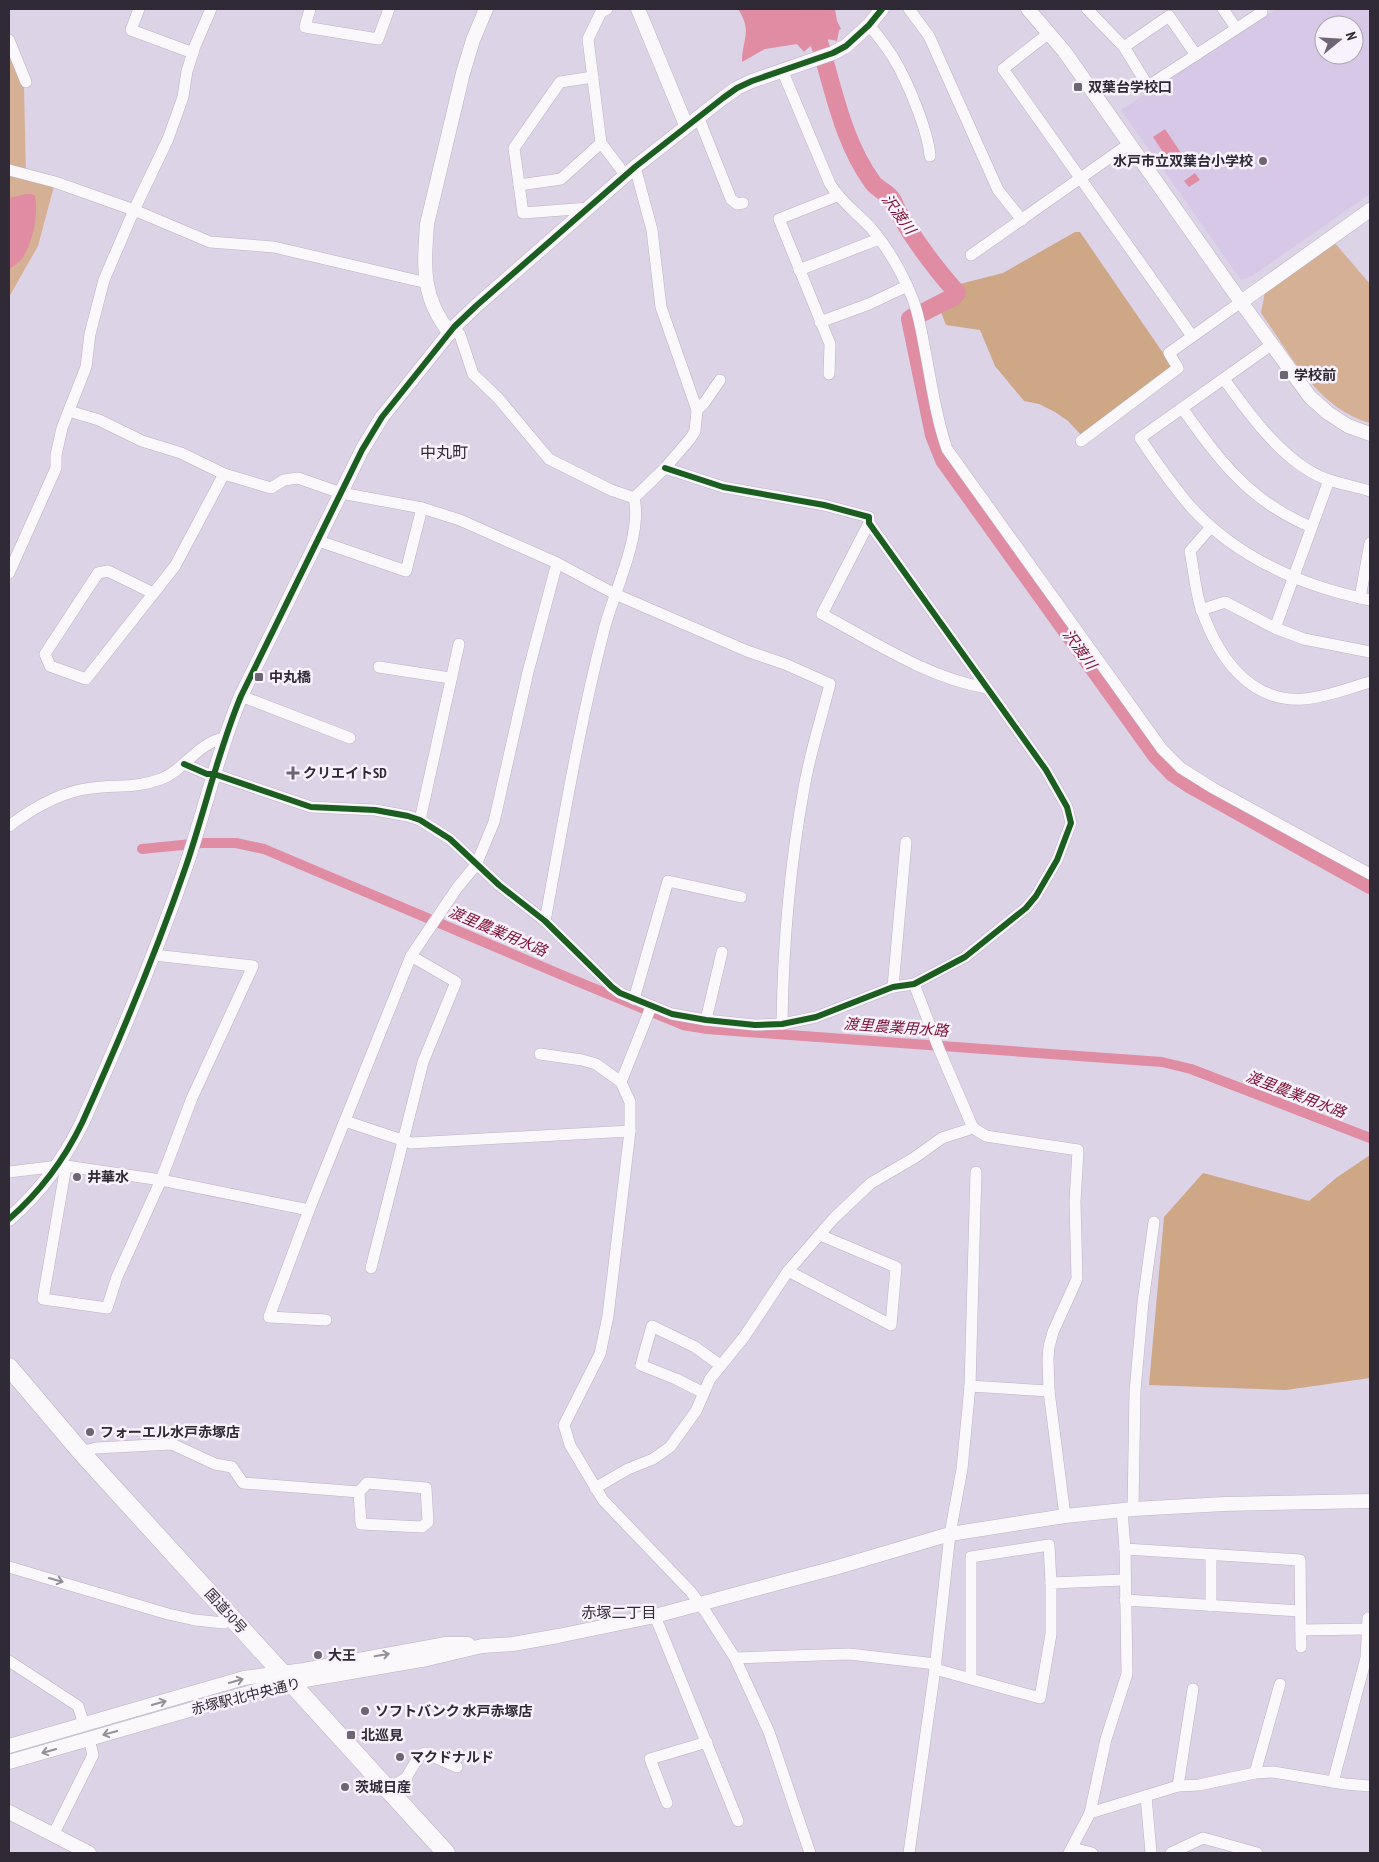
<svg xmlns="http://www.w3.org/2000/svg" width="1379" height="1862" font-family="'PT Sans Narrow','Noto Sans JP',sans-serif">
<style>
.built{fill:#d8c8e7;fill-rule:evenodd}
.green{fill:#d5b094}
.forest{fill:#cda786}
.water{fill:#e08ca3}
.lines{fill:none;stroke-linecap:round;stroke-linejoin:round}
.canal{stroke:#e08ca3;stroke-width:10}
.river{stroke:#e08ca3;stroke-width:18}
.minor-casing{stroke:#bab3c2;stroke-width:12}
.tertiary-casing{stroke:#bab3c2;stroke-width:15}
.trunk-casing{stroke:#bab3c2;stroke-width:19}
.minor{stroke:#faf8fb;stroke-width:11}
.tertiary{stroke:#faf8fb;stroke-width:14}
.trunk{stroke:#faf8fb;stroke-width:18}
.cycleway-casing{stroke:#f7f2fc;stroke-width:9}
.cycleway{stroke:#1b5e20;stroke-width:6}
.oneway{stroke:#959098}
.poi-dot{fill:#6d6474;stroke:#f7f2fc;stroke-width:2}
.labels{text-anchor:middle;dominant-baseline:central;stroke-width:5;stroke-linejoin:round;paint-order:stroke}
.poi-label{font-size:14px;font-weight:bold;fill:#302936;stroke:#f7f2fc;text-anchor:start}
.street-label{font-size:14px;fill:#302936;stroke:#f7f2fc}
.water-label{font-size:15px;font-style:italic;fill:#7d1135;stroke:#f7f2fc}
.neighbourhood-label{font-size:15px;fill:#302936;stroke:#f7f2fc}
.quarter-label{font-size:16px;fill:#302936;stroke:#f7f2fc}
</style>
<rect width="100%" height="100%" fill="#ddd3e6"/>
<!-- built -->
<path class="built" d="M1276 9H1370V194L1252 276 1241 280 1121 110ZM1324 25H1354V55H1324Z"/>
<!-- green -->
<g class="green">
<polygon points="9,50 24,87 26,176 54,186 38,246 9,297"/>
<path d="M1334 242 1370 284V423C1318 409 1290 354 1261 313L1265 292Z"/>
</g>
<!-- forest -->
<g class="forest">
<polygon points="1075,232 1080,232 1172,366 1082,436 1068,421 1055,412 1039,404 1024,401 995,366 980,330 946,325 939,307 963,297 956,285 1003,273"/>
<polygon points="1370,1155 1370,1378 1286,1390 1149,1385 1164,1217 1203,1173 1309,1201 1336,1178"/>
</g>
<!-- water -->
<g class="water">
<path d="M738 9H835L837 21 841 29 839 30 837 41C822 37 814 42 804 52L797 44 765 49 742 62C742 38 753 32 738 9Z"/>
<polygon points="1165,129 1185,159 1173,167 1153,137"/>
<polygon points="1195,173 1200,180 1189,187 1184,181"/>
<path d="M26 194H32L35 196C39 214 32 249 19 262 16 265 12 267 9 269V198Z"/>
</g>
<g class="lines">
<!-- canal -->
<polyline class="canal" points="142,849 202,843 236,843 264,849 569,978 683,1025 707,1029 1162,1062 1191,1069 1370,1138"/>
<!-- river -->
<g class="river">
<polyline points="811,20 821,48"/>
<path d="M826 66C837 106 848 149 873 183 878 189 886 192 891 198 895 203 896 210 900 215 916 243 936 269 957 293L953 297 922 313"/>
<polyline points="913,317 910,319 934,435 944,460 1156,755 1173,773 1191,785 1370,885"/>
</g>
<defs>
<g id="minor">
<polyline points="139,9 131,30 193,53"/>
<polyline points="310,9 305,27 378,39 389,9"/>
<polyline points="607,9 601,12 588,39 601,143 626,176"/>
<polyline points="909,9 929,36 998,190 1022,220"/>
<polyline points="1087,9 1124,47 1148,86 1262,12 1260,9"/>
<polyline points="1223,9 1236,28"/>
<path d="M869 25C878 36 887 47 894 59 908 82 928 131 930 156"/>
<polyline points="1049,33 1003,69 1192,336"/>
<polyline points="9,40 26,82"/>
<polyline points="1124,47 1169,16 1196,55"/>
<path d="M782 70 830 184C841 202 857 213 871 228 888 248 902 273 912 297 918 312 921 328 924 345 931 379 935 415 947 449L1162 749 1181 768 1213 788 1370 874"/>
<polyline points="698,116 731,199 737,204 743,203"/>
<polyline points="9,170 55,182 134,210 210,242 274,247 427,283"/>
<polyline points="519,185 561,179 601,143"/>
<polyline points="589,208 523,213 514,148 560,82 593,77"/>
<polyline points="971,255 1129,144"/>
<polyline points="799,270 879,239"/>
<polyline points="820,322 869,304 907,286"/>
<polyline points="454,327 460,335 473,374 498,398 549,459 611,490 634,498"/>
<path d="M1271 345 1140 438C1156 462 1172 485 1190 506 1237 558 1302 586 1370 600"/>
<polyline points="829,374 830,344 779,219 837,196"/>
<path d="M1224 379C1249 414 1286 466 1329 480 1342 484 1357 487 1370 491"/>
<path d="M1182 408C1220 461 1249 501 1311 527"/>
<polyline points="697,410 705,402 720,380"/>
<path d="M69 411 99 420 142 441 181 453 224 474 271 488 284 480 298 478 341 493 422 508 460 520 557 563 615 594 747 651 785 664 830 684C821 719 810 753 804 788 790 865 783 945 782 1024"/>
<polyline points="1081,441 1178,368 1169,353 1241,302"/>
<polyline points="634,498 665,468 690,439 695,431 697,410 661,307 652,230 635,167"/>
<path d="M869 523 822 614C874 642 928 678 987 688"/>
<path d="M1211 527 1190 551C1194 570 1195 592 1202 611 1218 656 1249 703 1304 699 1326 697 1349 688 1370 682"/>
<polyline points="316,540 406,571 422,508"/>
<polyline points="9,573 56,468 56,455 62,428 86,367 90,334 104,280 134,210 168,139 183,97 187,71 195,46 211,9"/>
<polyline points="153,593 108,571 98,573 45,654 50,666 86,679 175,566 224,474"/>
<polyline points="1360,598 1370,543"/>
<polyline points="1201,610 1225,602 1275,628 1304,639 1370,652"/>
<polyline points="1275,628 1329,480"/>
<polyline points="379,667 450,678"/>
<polyline points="241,696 350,738"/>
<polyline points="184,764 207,774 214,774 311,807 375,810 408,816 420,820 450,839 499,885 545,921 612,987 620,993 672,1014 706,1020 755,1025 782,1024 816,1017 893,987 914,984 965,957 1026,908 1036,896 1057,860 1071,823 1067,807 1046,770 869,523 869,517 824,505 723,487 665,468"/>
<polyline points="420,820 459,644"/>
<path d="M9 826C33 808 61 791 92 788 117 785 137 788 161 779 185 770 198 742 225 738"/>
<path d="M545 921C563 824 579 726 604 630 613 594 643 534 634 498"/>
<polyline points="914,984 939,1049 973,1128 986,1136 1078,1150 1075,1202 1077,1279 1053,1332 1049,1347 1048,1359 1049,1391 1065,1516"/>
<polyline points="893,987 906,842"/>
<polyline points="634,999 668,881 741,897"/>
<polyline points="706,1020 722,952"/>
<polyline points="540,1054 582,1060 596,1064 621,1082 630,1102 630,1131 608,1316 600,1354 564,1425 570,1445 603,1500 691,1592 705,1611 735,1658 769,1732 810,1853"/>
<polyline points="621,1082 651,1007"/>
<polyline points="345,1121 411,1143 630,1131"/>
<polyline points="66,1166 43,1299 107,1308 117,1277 161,1180 192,1098 253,966 154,955"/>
<polyline points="9,1172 58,1166 66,1166 161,1180 309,1210"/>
<polyline points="371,1268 423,1062 456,982 411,956"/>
<polyline points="788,1271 891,1325 896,1267 820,1235"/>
<polyline points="326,1320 269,1317 309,1210 411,956 457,888 476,865 494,822 528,672 557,563"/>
<polyline points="970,1386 1049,1391"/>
<polyline points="704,1393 676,1379 641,1365 652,1326 695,1347 720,1365"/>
<polyline points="81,1452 96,1448 172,1444 215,1464 232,1467 243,1483 359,1492 367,1483 426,1488 428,1522 422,1527 361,1524 359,1492"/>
<polyline points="595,1488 628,1469 653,1459 670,1447 696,1411 710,1379 744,1337 788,1271 834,1218 871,1183 914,1158 942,1138 973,1128"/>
<polyline points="1133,1509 1135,1391 1143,1302 1154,1222"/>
<polyline points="1125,1549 1300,1560 1301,1647"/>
<polyline points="9,1567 168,1614 195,1620 224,1623 231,1616"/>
<polyline points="1125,1600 1300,1611"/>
<polyline points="1211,1606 1211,1555"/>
<polyline points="655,1616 738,1821"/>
<polyline points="1301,1630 1367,1629"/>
<polyline points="735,1658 849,1654 936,1664"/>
<polyline points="9,1661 78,1706 84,1724"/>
<polyline points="935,1669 1040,1698 1051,1634 1051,1583 1124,1580"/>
<polyline points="971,1678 971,1557 1049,1545 1051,1583"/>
<polyline points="1255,1773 1280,1684"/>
<polyline points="1333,1782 1366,1658 1368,1618"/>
<polyline points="1178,1786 1193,1689"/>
<polyline points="388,1789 406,1778 419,1756 425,1753 457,1767"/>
<polyline points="1146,1796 1151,1853"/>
<polyline points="667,1803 650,1759 707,1742"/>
<polyline points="1090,1813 1178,1786 1199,1785 1255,1773 1273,1772 1345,1784 1370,1786"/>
<polyline points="53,1835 93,1755 89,1739"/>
<polyline points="1072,1848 1092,1853"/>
<polyline points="909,1853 935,1669 950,1534 962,1469 970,1386 976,1172"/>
<polyline points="1069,1853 1090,1813 1106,1739 1127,1674 1125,1549 1122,1510"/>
<polyline points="1171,1853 1203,1838 1257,1853"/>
</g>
<g id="tertiary">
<polyline points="638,9 686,125"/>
<polyline points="1028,9 1064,51 1241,302 1310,397 1328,413 1348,426 1370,434"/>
<polyline points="1241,302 1370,210"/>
<path d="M450 333C421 297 424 267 427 224L463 73 473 40 486 9"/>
<path d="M9 1219C40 1192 64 1160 82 1123 120 1039 156 953 186 866 205 810 218 751 241 696L362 450 382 417 454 327 476 306 635 167 723 98 737 88 752 81 833 53 846 46 869 25 882 9"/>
<polyline points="9,1746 244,1678 304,1670 446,1644 468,1644"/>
<polyline points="9,1762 276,1685 427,1659 482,1646 513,1644 558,1636 655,1616 838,1567 950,1534 1065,1516 1133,1509 1224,1504 1370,1501"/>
<polyline points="9,1812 89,1853"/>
</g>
<polyline id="trunk" points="9,1367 81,1452 446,1853"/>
</defs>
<!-- minor casing -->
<use href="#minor" class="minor-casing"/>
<!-- tertiary casing -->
<use href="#tertiary" class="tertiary-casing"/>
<!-- trunk casing -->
<use href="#trunk" class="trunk-casing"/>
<!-- minor -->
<use href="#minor" class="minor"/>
<!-- tertiary -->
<use href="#tertiary" class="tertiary"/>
<!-- trunk -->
<use href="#trunk" class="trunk"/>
<defs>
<g id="cycleway">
<polyline points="184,764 207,774 214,774 311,807 375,810 408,816 420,820 450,839 499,885 545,921 612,987 620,993 672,1014 706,1020 755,1025 782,1024 816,1017 893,987 914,984 965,957 1026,908 1036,896 1057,860 1071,823 1067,807 1046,770 869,523 869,517 824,505 723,487 665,468"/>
<path d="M9 1219C40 1192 64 1160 82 1123 120 1039 156 953 186 866 205 810 218 751 241 696L362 450 382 417 454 327 476 306 635 167 723 98 737 88 752 81 833 53 846 46 869 25 882 9"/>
</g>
</defs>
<!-- cycleway casing -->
<use href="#cycleway" class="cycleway-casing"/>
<!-- cycleway -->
<use href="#cycleway" class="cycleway"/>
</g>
<!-- one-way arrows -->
<defs><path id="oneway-shaft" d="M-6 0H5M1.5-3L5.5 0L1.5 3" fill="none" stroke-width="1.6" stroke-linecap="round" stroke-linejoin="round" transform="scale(1.25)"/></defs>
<g class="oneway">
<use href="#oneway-shaft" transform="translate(56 1580) rotate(16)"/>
<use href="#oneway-shaft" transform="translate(382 1655) rotate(-10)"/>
<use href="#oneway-shaft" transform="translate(236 1681) rotate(-16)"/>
<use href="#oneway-shaft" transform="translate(159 1703) rotate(-16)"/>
<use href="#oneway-shaft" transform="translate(110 1733) rotate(165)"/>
<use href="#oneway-shaft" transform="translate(49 1751) rotate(164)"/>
</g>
<!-- markers -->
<g class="poi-dot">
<rect x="1073" y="82" width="10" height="10" rx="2.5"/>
<circle cx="1263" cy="161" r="5"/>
<rect x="1279" y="370" width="10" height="10" rx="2.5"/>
<rect x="254" y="672" width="10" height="10" rx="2.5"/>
<path d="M290.5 765.5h5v5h5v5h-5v5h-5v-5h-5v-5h5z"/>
<circle cx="77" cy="1177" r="5"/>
<circle cx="90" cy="1432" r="5"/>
<circle cx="318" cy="1655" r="5"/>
<circle cx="365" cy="1711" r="5"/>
<rect x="346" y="1730" width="10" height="10" rx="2.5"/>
<circle cx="400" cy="1757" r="5"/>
<circle cx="345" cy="1787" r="5"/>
</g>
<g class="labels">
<!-- poi labels -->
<g class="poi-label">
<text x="1088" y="87">双葉台学校口</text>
<text x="1253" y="161" text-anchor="end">水戸市立双葉台小学校</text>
<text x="1294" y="375">学校前</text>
<text x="269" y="677">中丸橋</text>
<text x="303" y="773">クリエイトSD</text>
<text x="87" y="1177">井華水</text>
<text x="100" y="1432">フォーエル水戸赤塚店</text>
<text x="328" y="1655">大王</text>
<text x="375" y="1711">ソフトバンク 水戸赤塚店</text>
<text x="361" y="1735">北巡見</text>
<text x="410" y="1757">マクドナルド</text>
<text x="355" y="1787">茨城日産</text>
</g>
<!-- street labels -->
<g class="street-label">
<text transform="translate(226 1611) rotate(48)">国道50号</text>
<text transform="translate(246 1696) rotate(-14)">赤塚駅北中央通り</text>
</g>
<!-- water labels -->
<g class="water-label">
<text transform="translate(899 214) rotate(54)">沢渡川</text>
<text transform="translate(1080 649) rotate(54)">沢渡川</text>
<text transform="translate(498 931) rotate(23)">渡里農業用水路</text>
<text transform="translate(896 1027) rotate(4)">渡里農業用水路</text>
<text transform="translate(1296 1094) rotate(21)">渡里農業用水路</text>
</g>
<!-- neighbourhood labels -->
<g class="neighbourhood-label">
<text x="619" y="1612">赤塚二丁目</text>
</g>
<!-- quarter labels -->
<g class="quarter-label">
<text x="444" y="452">中丸町</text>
</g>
</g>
<!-- border -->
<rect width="1379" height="1862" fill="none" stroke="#302936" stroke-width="20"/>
<!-- north arrow -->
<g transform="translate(1339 40) rotate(72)"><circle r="24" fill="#f7f2fc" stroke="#a7a2ad"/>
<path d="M0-4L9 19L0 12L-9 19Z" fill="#6d6474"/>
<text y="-8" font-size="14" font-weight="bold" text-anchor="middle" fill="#302936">N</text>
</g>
</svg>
